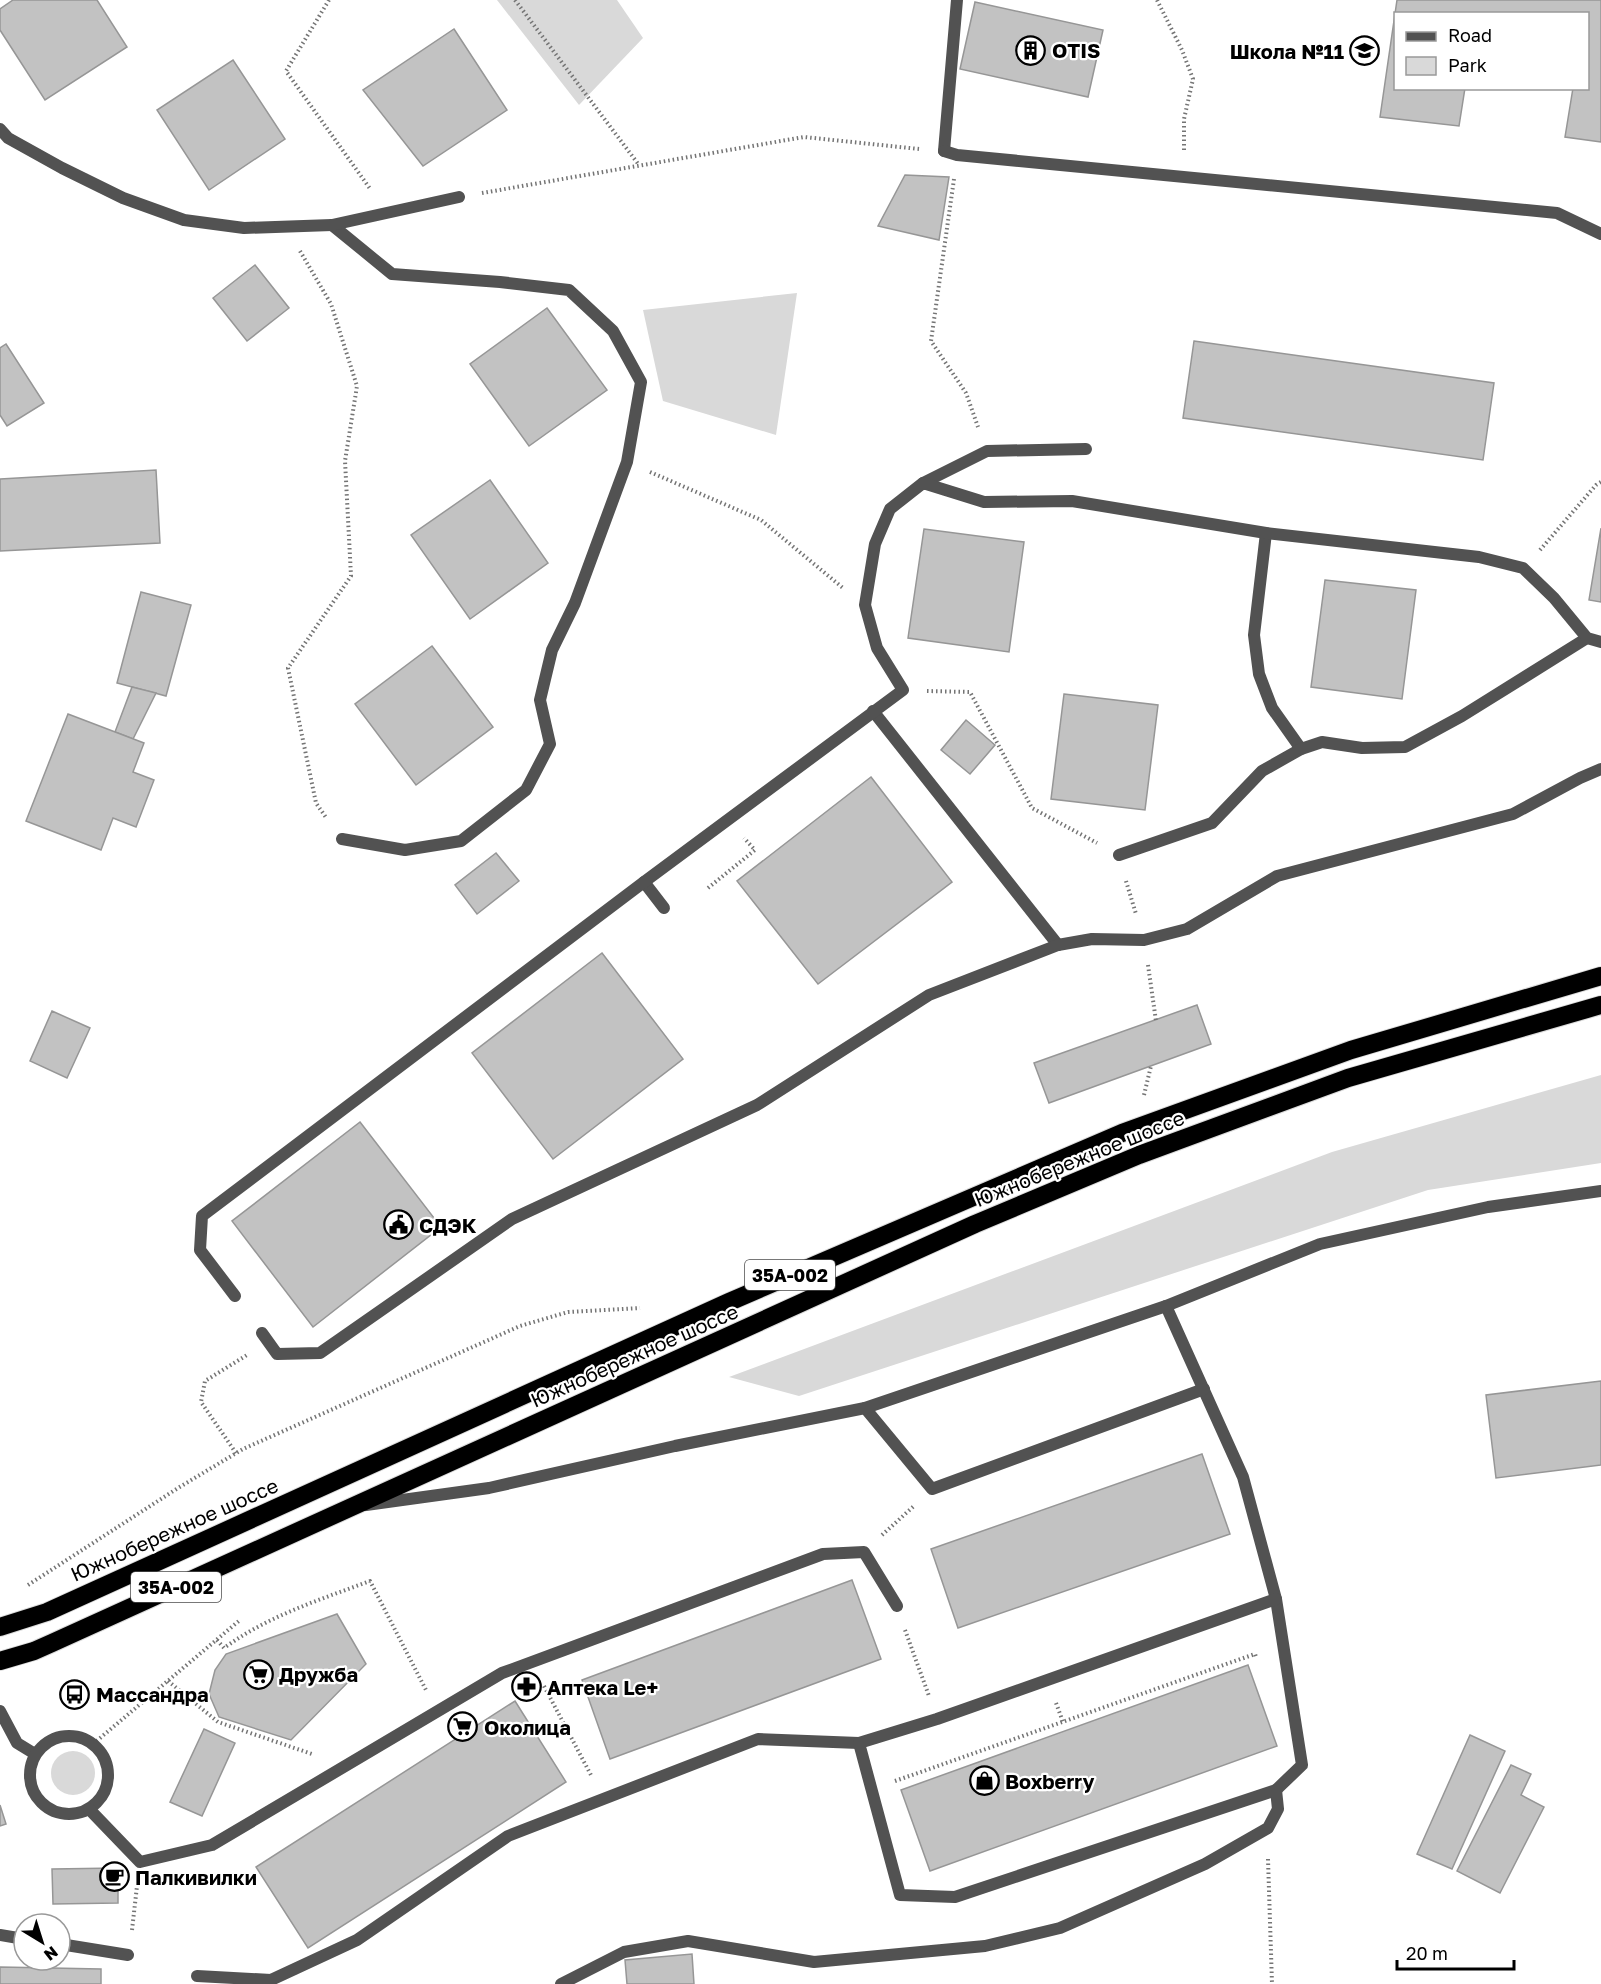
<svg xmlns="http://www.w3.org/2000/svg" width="1601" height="1984" font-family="'Golos Text',sans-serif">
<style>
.green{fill:#d9d9d9}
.building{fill:#c2c2c2;stroke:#969696;stroke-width:1.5}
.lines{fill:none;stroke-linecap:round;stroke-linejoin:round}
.highway-casing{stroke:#dbdbdb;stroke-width:20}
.path{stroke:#747474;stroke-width:4;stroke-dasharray:1.5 3;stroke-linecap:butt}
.lane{stroke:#525252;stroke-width:12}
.street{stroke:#525252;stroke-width:12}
.highway{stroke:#000;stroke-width:18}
.labels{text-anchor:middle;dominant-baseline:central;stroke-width:4.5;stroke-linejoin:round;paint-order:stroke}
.shield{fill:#fff;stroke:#4c4c4c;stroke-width:1.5}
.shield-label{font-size:18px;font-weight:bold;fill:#000}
.poi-label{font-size:20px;font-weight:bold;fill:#000;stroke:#fff;text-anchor:start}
.street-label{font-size:20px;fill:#000;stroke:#fff}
</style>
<rect width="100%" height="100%" fill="#fff"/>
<!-- green -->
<g class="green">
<polygon points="497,0 617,0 643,38 579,105"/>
<polygon points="797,293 776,435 663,401 643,310"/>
<polygon points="1601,1075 1601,1163 1428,1190 799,1396 729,1377 1332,1152"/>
<circle cx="73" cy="1773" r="22"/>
</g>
<!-- building -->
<g class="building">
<polygon points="13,0 97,0 127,47 45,100 0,30 0,9"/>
<polygon points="1397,0 1601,0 1601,142 1565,137 1573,88 1588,88 1588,14 1396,14 1396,88 1465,88 1459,126 1380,117"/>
<polygon points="975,2 1103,30 1088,97 960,69"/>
<polygon points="454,29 507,110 423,166 363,90"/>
<polygon points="233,60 285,139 209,190 157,110"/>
<polygon points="905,175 949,177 939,240 878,226"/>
<polygon points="255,265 289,308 247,341 213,298"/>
<polygon points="547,308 607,390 529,446 470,364"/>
<polygon points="1194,341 1494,383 1483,460 1183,418"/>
<polygon points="6,344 44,403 7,426 0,415 0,348"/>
<polygon points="156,470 160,543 0,551 0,479"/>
<polygon points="490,480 548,563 470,619 411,535"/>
<polygon points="1601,528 1601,602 1589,600"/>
<polygon points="924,529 1024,542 1009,652 908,638"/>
<polygon points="1325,580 1416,590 1402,699 1311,687"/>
<polygon points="141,592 191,605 166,696 117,683"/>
<polygon points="432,646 493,727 416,785 355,704"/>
<polygon points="132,687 156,693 133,739 115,732"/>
<polygon points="1064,694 1158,705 1145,810 1051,799"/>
<polygon points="68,714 144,743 133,772 154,780 136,827 113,818 101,850 26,821"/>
<polygon points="966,720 995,745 970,774 941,750"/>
<polygon points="871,777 952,882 818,984 737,881"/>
<polygon points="496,853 519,881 477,914 455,885"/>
<polygon points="602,953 683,1059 553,1159 472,1053"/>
<polygon points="1197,1005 1211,1044 1049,1103 1034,1063"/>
<polygon points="52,1011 90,1028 67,1078 30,1061"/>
<polygon points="360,1122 441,1227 313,1327 232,1221"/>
<polygon points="1601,1381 1601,1465 1496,1478 1486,1395"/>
<polygon points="1202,1454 1230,1534 958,1628 931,1549"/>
<polygon points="852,1580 881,1659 610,1759 582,1680"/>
<polygon points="337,1614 366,1664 291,1740 219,1717 209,1694 215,1670 226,1654"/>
<polygon points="1248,1665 1277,1746 930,1871 901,1790"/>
<polygon points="515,1701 566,1782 308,1948 256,1867"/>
<polygon points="204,1729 235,1743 202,1816 170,1802"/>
<polygon points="1470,1735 1505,1751 1452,1869 1417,1854"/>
<polygon points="1511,1765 1531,1774 1521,1795 1544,1807 1500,1893 1457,1871"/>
<polygon points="0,1805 6,1824 0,1826"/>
<polygon points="118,1868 118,1903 53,1904 52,1869"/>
<polygon points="692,1954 694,1984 627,1984 625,1960"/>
<polygon points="0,1967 101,1969 101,1984 0,1984"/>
</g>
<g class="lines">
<defs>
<g id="highway">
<polyline points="0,1627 47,1612 729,1302 1122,1133 1351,1050 1601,976"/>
<polyline points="0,1661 34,1651 52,1643 975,1224 1139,1155 1348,1078 1601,1005"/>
</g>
</defs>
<!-- highway casing -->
<use href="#highway" class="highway-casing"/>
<!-- path -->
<g class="path">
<polyline points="329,0 286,71 371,190"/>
<polyline points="515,0 639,165"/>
<polyline points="1157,0 1182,50 1193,79 1184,119 1184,150"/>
<polyline points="954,179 931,341 966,393 978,427"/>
<polyline points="482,193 804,137 919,149"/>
<polyline points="300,251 331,304 357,386 345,461 351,576 288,668 316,803 327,819"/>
<polyline points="650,472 761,520 843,588"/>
<polyline points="1540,550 1596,485 1601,482"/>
<polyline points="927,691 970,692 1032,808 1097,843"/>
<polyline points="1126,881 1136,914"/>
<polyline points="708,888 755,850 744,838"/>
<polyline points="1148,965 1156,1021"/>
<polyline points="1144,1095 1151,1066"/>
<polyline points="236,1453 201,1402 205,1381 247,1355"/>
<polyline points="882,1535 914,1506"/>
<polyline points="28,1585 178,1488 243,1449 520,1326 568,1312 640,1308"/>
<polyline points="905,1630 929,1696"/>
<path d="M217 1640 224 1648C268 1616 319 1600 370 1581L426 1690"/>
<polyline points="168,1681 218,1722 312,1754"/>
<polyline points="544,1686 592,1777"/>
<polyline points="1056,1703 1063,1722"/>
<polyline points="93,1744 240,1620"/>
<polyline points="895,1781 1255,1654 1256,1657"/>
<polyline points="1268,1859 1272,1984"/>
<polyline points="132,1930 137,1886"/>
</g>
<!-- lane -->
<g class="lane">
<polyline points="944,151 957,0"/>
<polyline points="332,225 392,274 500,282 569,290 613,331 641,382 627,462 575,603 552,650 540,700 550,744 526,790 461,841 405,850 342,839"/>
<polyline points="923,483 987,451 1086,449"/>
<polyline points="1266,533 1254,635 1259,674 1272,708 1301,749"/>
<polyline points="873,711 1058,945"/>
<polyline points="1119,855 1212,823 1262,771 1301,749 1322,742 1362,748 1405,747 1462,716 1587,638"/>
<polyline points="644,882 664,908"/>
<polyline points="235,1296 200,1250 202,1216 644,882 903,690 877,648 865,605 875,544 890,509 923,483 984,502 1072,501 1266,533 1479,557 1523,568 1554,598 1587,638 1601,642"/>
<polyline points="1166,1306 1243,1477 1276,1599 1302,1765 1276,1790"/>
<polyline points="262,1333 277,1354 320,1353 512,1219 757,1105 929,995 1058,945 1092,939 1144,940 1187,929 1277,876 1513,814 1580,778 1601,769"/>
<polyline points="865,1408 932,1489 1204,1389"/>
<polyline points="366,1505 489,1488 675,1446 865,1408 1166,1306 1320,1244 1488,1207 1601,1191"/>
<polyline points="0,1711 17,1743 35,1754"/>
<circle cx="69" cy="1775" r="39"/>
<polyline points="89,1809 140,1862 212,1845 502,1673 823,1554 864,1552 897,1606"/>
<polyline points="197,1976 271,1980 357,1940 508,1836 758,1739 859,1743"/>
<polyline points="561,1984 624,1952 688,1941 814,1962 985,1946 1060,1928 1205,1864 1268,1828 1278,1809 1276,1790 955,1897 900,1895 859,1743 937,1719 1276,1599"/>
</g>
<!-- street -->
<g class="street">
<polyline points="0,129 8,138 62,168 123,198 184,220 244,228 332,225 459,197"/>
<polyline points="944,151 957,155 1557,213 1601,234"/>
<polyline points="0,1935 24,1939"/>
<polyline points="60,1944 128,1955"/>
</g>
<!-- highway -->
<use href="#highway" class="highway"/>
</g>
<!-- icons -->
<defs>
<symbol id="building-ring" viewBox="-11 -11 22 22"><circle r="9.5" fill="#fff" stroke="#000" stroke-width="1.5"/><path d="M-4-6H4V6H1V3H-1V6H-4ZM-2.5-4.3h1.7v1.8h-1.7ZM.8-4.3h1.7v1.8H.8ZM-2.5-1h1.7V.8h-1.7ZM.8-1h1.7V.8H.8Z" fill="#000"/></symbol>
<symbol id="school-ring" viewBox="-11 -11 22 22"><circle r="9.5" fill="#fff" stroke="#000" stroke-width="1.5"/><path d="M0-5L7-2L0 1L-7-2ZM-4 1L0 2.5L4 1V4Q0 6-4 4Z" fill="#000"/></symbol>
<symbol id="civic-ring" viewBox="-11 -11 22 22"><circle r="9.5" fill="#fff" stroke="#000" stroke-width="1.5"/><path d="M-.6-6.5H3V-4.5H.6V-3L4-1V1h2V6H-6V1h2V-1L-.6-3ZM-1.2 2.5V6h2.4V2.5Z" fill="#000"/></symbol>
<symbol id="supermarket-ring" viewBox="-11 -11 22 22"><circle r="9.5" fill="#fff" stroke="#000" stroke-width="1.5"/><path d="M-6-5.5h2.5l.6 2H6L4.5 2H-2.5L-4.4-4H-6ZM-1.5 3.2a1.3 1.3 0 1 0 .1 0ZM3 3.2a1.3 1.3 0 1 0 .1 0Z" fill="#000"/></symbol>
<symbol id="pharmacy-ring" viewBox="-11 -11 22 22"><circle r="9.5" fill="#fff" stroke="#000" stroke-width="1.5"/><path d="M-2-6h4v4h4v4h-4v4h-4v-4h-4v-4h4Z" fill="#000"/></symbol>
<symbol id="bus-ring" viewBox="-11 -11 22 22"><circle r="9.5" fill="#fff" stroke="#000" stroke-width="1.5"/><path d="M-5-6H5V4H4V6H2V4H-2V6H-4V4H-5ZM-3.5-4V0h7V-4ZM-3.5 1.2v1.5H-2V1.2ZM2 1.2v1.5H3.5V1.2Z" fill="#000"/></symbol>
<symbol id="shop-ring" viewBox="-11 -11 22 22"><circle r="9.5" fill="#fff" stroke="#000" stroke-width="1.5"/><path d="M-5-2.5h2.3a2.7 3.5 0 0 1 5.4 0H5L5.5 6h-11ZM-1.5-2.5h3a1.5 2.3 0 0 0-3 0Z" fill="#000"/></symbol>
<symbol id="cafe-ring" viewBox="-11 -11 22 22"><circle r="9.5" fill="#fff" stroke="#000" stroke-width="1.5"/><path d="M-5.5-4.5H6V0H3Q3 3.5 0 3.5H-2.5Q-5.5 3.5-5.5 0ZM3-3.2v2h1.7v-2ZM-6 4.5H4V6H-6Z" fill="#000"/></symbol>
</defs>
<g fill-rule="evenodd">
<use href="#building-ring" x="1014" y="34" width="33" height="33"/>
<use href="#school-ring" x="1348" y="34" width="33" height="33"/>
<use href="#civic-ring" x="382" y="1208" width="33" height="33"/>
<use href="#supermarket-ring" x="242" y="1658" width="33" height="33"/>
<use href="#pharmacy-ring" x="510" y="1670" width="33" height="33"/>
<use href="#bus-ring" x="58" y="1678" width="33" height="33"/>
<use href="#supermarket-ring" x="446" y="1710" width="33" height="33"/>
<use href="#shop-ring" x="968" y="1764" width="33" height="33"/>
<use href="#cafe-ring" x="98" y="1860" width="33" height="33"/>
</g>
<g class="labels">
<!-- shield labels -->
<g class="shield">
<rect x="745" y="1260" width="90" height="30" rx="4.5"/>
<rect x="131" y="1572" width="90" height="30" rx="4.5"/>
</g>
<g class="shield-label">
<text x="790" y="1275">35А-002</text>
<text x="176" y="1587">35А-002</text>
</g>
<!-- poi labels -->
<g class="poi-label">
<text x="1052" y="50">OTIS</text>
<text x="1344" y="51" text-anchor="end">Школа №11</text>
<text x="419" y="1225">СДЭК</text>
<text x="279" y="1674">Дружба</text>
<text x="547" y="1687">Аптека Le+</text>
<text x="96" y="1694">Массандра</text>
<text x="484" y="1727">Околица</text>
<text x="1005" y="1781">Boxberry</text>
<text x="135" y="1877">Палкивилки</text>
</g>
<!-- street labels -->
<g class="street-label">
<text transform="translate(1079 1158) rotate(-22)">Южнобережное шоссе</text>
<text transform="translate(634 1355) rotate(-24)">Южнобережное шоссе</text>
<text transform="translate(174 1529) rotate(-24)">Южнобережное шоссе</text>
</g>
</g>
<!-- legend -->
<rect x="1394" y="12" width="195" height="78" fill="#ffffff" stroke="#999999" stroke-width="1.5"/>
<rect x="1406" y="32" width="30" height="9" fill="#525252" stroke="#999999" stroke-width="1.5"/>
<text x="1448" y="42" font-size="18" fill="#000000">Road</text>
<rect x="1406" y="57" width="30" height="18" fill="#d9d9d9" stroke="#999999" stroke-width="1.5"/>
<text x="1448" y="72" font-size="18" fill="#000000">Park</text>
<!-- north arrow -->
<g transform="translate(42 1942) rotate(142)"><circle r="28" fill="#ffffff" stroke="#999999" stroke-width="1.5"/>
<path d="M0-4.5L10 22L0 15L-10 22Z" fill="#000000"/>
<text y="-9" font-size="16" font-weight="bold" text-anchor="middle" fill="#000000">N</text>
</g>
<!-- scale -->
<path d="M1397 1960v9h117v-9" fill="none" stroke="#000000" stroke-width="3"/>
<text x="1406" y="1960" font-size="18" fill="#000000" stroke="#ffffff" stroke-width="4.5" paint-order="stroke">20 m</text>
</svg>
